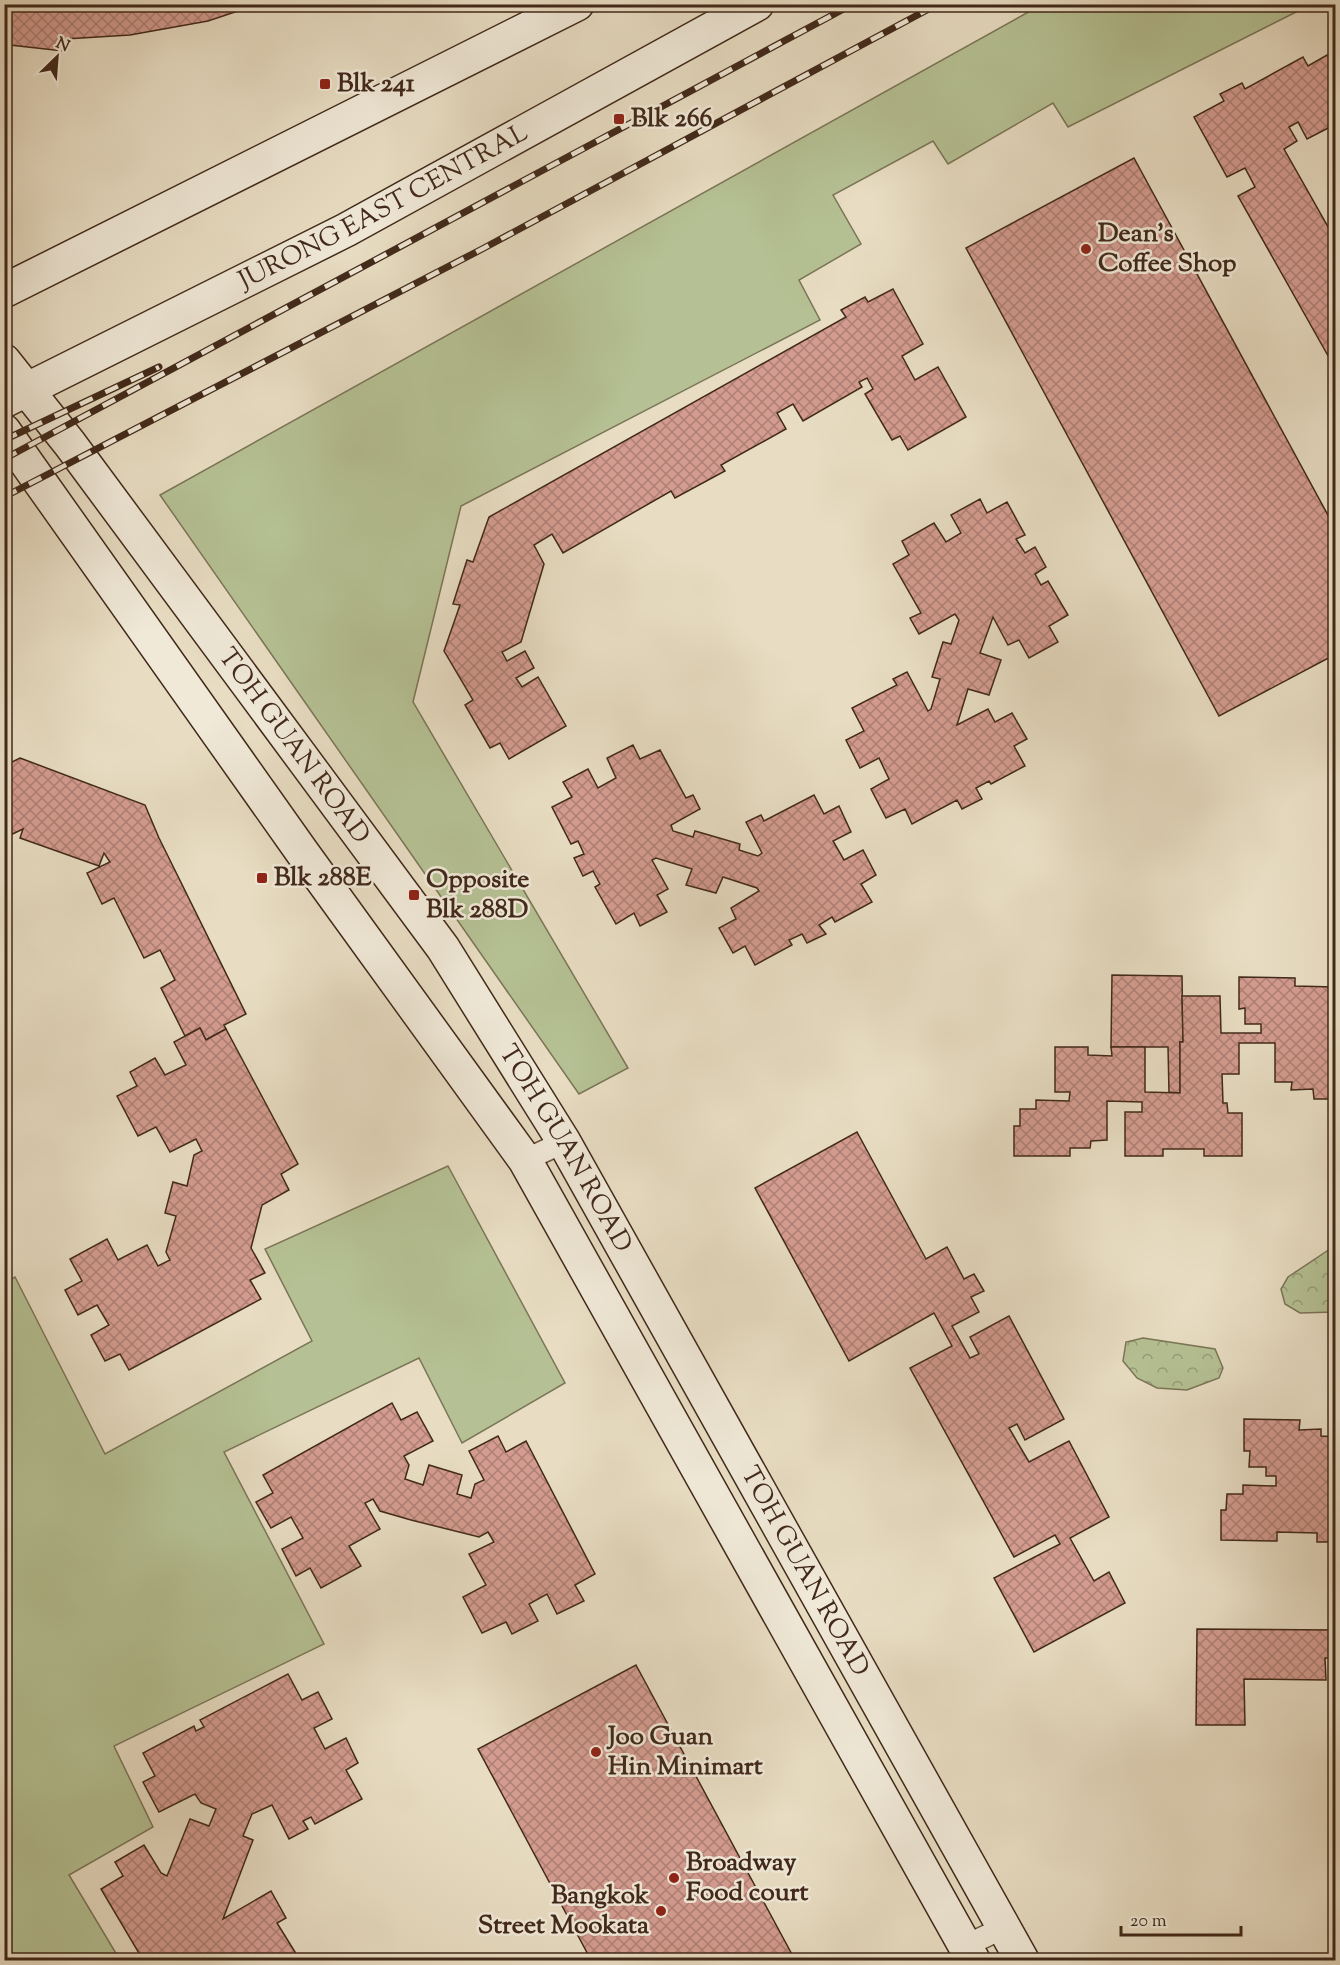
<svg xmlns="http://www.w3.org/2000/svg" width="1340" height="1965" font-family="'Sorts Mill Goudy',serif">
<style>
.green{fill:#b5c194;stroke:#7b7557;stroke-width:1.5}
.forest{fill:url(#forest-crowns);stroke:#7b7557;stroke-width:1.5}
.building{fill:url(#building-cross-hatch);stroke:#41291a;stroke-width:1.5}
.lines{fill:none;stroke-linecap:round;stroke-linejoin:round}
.lane-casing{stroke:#6b5644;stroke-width:24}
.secondary-casing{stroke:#41291a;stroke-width:36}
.lane{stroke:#f0e9d8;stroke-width:21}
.secondary{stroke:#f0e9d8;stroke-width:33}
.rail-casing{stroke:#41291a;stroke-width:7}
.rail{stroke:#f0e9d8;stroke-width:4.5;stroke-dasharray:14;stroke-linecap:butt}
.poi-dot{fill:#8f2418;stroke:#f0e9d8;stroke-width:2}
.labels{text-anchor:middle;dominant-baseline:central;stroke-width:5;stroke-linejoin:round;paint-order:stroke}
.poi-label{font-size:26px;font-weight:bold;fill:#41291a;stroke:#f0e9d8;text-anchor:start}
.street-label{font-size:26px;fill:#41291a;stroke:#f0e9d8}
</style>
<defs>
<pattern id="forest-crowns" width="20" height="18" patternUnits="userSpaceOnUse" patternTransform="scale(1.5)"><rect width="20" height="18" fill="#b5c194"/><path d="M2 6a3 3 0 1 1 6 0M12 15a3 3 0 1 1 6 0" fill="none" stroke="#959d78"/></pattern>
<pattern id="building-cross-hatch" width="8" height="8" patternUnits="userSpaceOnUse" patternTransform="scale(1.5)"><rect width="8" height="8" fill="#d49c90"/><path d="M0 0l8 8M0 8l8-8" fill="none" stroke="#ae7f75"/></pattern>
</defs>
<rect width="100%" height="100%" fill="#e8ddc3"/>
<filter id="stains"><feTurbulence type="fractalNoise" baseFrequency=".00333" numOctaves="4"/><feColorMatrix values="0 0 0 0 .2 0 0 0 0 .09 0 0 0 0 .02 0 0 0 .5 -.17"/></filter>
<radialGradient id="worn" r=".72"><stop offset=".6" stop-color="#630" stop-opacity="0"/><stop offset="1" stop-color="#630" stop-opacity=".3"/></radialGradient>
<!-- green -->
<g class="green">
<polygon points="1041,5 1310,5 1068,127 1053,103 948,164 933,141 833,195 861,244 799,280 820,320 461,506 413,702 628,1068 579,1094 160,495"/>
<polygon points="448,1166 565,1383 462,1443 419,1358 224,1452 324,1644 114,1746 153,1827 69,1875 120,1960 5,1960 5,1283 15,1277 105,1454 312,1341 265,1249"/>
</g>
<!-- forest -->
<g class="forest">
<polygon points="1330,1249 1335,1251 1335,1312 1300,1313 1285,1304 1281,1289 1288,1277"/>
<polygon points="1143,1338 1215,1349 1223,1368 1219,1378 1187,1390 1157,1388 1137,1378 1123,1361 1126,1342"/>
</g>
<!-- building -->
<g class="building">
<polygon points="4,4 259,4 208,21 130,35 65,39 63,51 10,45 10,32 4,31"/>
<polygon points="1327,55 1336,71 1336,124 1307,139 1298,122 1289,127 1297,141 1284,149 1336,241 1336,370 1238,196 1255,187 1245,168 1227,177 1194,117 1224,101 1220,94 1242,83 1245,89 1303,57 1308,66"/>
<polygon points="1134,158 1336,530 1336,654 1219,716 966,248"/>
<polygon points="893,289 923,344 902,356 915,380 938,367 966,417 908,450 900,436 892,440 865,394 873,389 867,378 859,382 862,387 803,421 793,404 777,413 786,429 721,465 725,471 675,498 671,491 563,553 552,534 534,545 544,564 521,642 502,652 507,661 525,651 534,668 516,678 522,687 538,677 566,726 509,759 500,743 490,748 465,705 473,700 444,651 460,605 453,604 467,560 473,562 489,517 846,317 841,310 865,297 868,302"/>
<polygon points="980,499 987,513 1007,502 1025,535 1016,539 1025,553 1035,547 1046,567 1035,574 1041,585 1048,581 1068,615 1049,626 1058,642 1029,658 1019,640 1008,645 993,617 980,653 1001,660 989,695 968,689 957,725 988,709 995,722 1012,713 1027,739 1014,746 1025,766 991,784 989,781 976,788 982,799 962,809 957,800 912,824 905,809 886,818 871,789 889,779 879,758 860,768 846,740 864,731 852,708 897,685 893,679 907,672 928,711 931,709 940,679 932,677 943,642 951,644 959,620 955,614 919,634 910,618 921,613 893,564 909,555 902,541 934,523 946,542 961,533 951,515"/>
<polygon points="633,745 640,759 660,750 686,798 693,795 700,809 671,825 673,831 693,837 695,831 740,844 739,850 758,856 762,853 746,822 761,815 764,821 814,795 824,814 839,806 851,832 833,841 844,860 863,850 876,875 861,884 872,902 835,922 832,917 819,925 826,934 807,943 802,934 789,940 792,945 755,965 745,946 733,953 719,928 736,919 731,908 759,891 757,888 723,877 716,893 686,885 692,869 656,858 652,860 668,889 657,895 667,912 640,926 634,913 616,924 595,887 600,884 593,871 583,876 574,858 584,854 578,841 571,844 552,807 572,797 563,782 588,769 598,788 616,778 607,758"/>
<polygon points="20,758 145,805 159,838 246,1014 224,1025 226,1029 206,1040 200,1028 185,1036 161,988 175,980 160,950 144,958 114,898 102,904 87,873 110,862 104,853 99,866 20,838 23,829 4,838 4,766"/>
<polygon points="1112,975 1182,976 1183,1042 1180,1042 1180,1093 1169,1092 1168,1047 1111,1047"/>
<polygon points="1239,977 1295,978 1295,986 1335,987 1336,978 1336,1099 1314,1099 1313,1089 1291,1090 1292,1082 1275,1082 1275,1043 1239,1043 1239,1074 1222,1074 1223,1103 1227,1103 1228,1113 1242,1113 1242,1156 1204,1156 1204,1149 1163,1149 1163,1156 1125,1156 1125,1112 1142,1112 1142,1102 1107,1101 1107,1140 1091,1141 1090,1148 1070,1148 1070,1156 1014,1156 1014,1126 1020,1126 1020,1109 1036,1109 1036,1100 1069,1101 1070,1092 1055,1092 1055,1047 1088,1047 1088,1055 1112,1056 1111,1047 1145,1047 1145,1092 1180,1093 1180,1042 1183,1042 1182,996 1220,996 1221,1033 1261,1033 1261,1024 1245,1024 1245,1008 1239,1009"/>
<polygon points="200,1028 206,1040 226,1029 298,1164 281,1174 289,1190 262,1205 251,1248 265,1273 250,1280 261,1299 129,1370 120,1354 105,1361 91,1335 109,1325 97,1305 78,1315 65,1290 82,1281 70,1259 107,1239 118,1260 147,1245 158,1266 170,1260 166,1252 176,1216 165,1213 173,1182 187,1186 194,1155 202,1151 196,1139 170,1152 156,1127 138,1136 117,1096 137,1086 130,1072 155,1058 165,1075 186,1065 174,1042"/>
<polygon points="857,1132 926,1259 947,1247 964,1279 974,1274 984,1291 971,1297 979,1312 952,1326 970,1358 979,1354 970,1337 1009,1316 1064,1419 1025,1440 1017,1424 1009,1428 1029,1462 1069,1441 1109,1517 1070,1538 1094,1581 1109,1572 1125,1603 1034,1652 994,1578 1060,1544 1055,1535 1014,1557 910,1368 952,1346 934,1313 849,1361 755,1188"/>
<polygon points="392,1403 401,1420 417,1412 433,1441 404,1456 409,1465 405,1479 423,1485 429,1465 462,1475 457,1494 471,1498 475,1484 484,1480 469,1451 498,1436 506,1452 526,1441 595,1574 575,1585 584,1601 557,1614 547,1594 529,1604 538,1621 512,1634 506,1622 482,1633 463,1597 486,1585 469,1554 494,1542 488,1532 479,1537 411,1520 380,1511 373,1499 365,1503 380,1529 349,1546 361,1566 321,1588 310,1568 296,1576 282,1549 303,1538 291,1517 271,1528 256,1502 273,1493 263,1475"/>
<polygon points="1244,1419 1300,1420 1299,1430 1321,1429 1321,1436 1336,1437 1336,1542 1317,1542 1317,1533 1277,1532 1277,1541 1221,1540 1221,1510 1226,1510 1227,1494 1243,1494 1243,1485 1276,1486 1276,1476 1266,1476 1266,1467 1249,1467 1250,1451 1244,1451"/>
<polygon points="1197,1629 1336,1630 1336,1658 1325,1658 1326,1680 1244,1679 1245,1725 1196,1725"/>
<polygon points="636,1665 795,1960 591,1960 478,1749"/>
<polygon points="288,1674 302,1700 318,1692 332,1719 314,1728 325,1749 346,1738 358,1763 346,1770 362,1799 315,1824 311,1817 303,1821 308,1829 289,1839 272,1805 252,1814 243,1836 253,1840 223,1919 271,1891 286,1918 277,1923 300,1960 143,1960 101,1889 123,1876 115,1862 144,1845 161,1873 167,1876 190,1819 209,1826 216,1809 201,1803 195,1794 159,1812 143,1782 155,1776 143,1753 194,1726 196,1731 204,1727 200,1720"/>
</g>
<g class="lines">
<defs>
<g id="lane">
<polyline points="525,1160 564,1142"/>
<polyline points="965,1946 1003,1928"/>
</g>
<g id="secondary">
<polyline points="4,291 577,4"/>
<path id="s1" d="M4 361 70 444 443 948 564 1142 1022 1960"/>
<path id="s2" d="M4 401 346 230 757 4"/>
<polyline points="4,431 302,852 525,1160 973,1960"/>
</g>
</defs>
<!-- lane casing -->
<use href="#lane" class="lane-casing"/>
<!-- secondary casing -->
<use href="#secondary" class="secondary-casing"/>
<!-- lane -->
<use href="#lane" class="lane"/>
<!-- secondary -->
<use href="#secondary" class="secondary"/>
<defs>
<g id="rail">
<polyline points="4,440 159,367"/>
<polyline points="4,459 853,4"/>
<polyline points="4,497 484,248 938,4"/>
</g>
</defs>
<!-- rail casing -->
<use href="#rail" class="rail-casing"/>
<!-- rail -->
<use href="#rail" class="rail"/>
</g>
<!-- markers -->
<g class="poi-dot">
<rect x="319" y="78" width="12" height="12" rx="3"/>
<rect x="613" y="113" width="12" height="12" rx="3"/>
<circle cx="1086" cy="249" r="6"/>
<rect x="256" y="872" width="12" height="12" rx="3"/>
<rect x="408" y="889" width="12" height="12" rx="3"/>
<circle cx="596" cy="1752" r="6"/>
<circle cx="674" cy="1878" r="6"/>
<circle cx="661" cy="1911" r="6"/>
</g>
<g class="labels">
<!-- poi labels -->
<g class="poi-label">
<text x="337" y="84">Blk 241</text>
<text x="631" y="119">Blk 266</text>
<text x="1098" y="234">Dean's<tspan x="1098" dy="30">Coffee Shop</tspan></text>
<text x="274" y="878">Blk 288E</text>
<text x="426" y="880">Opposite<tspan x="426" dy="30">Blk 288D</tspan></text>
<text x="608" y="1737">Joo Guan<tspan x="608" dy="30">Hin Minimart</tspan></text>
<text x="686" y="1863">Broadway<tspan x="686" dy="30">Food court</tspan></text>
<text x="649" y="1896" text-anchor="end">Bangkok<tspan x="649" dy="30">Street Mookata</tspan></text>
</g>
<!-- street labels -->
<g class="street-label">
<text stroke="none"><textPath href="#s2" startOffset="426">JURONG EAST CENTRAL</textPath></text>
<text stroke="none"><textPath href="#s1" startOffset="482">TOH GUAN ROAD</textPath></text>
<text stroke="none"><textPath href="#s1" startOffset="968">TOH GUAN ROAD</textPath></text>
<text stroke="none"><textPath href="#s1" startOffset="1454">TOH GUAN ROAD</textPath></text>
</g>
</g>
<!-- margin -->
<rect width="1340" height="1965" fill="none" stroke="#e8ddc3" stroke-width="24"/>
<rect x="6" y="6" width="1328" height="1953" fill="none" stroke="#41291a" stroke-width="3"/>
<rect x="12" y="12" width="1316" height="1941" fill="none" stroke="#41291a" stroke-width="1.5"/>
<!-- north arrow -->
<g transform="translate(57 57) rotate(25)" stroke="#f0e9d8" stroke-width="4.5" paint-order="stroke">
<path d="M0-4.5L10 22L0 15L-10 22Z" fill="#41291a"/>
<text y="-9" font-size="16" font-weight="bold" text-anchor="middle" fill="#41291a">N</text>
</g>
<!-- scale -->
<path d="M1121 1926v9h120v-9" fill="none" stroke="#41291a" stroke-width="3"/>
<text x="1130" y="1926" font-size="18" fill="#41291a" stroke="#f0e9d8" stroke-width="4.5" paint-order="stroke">20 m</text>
<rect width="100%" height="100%" filter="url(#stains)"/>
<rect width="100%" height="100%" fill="url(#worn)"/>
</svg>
